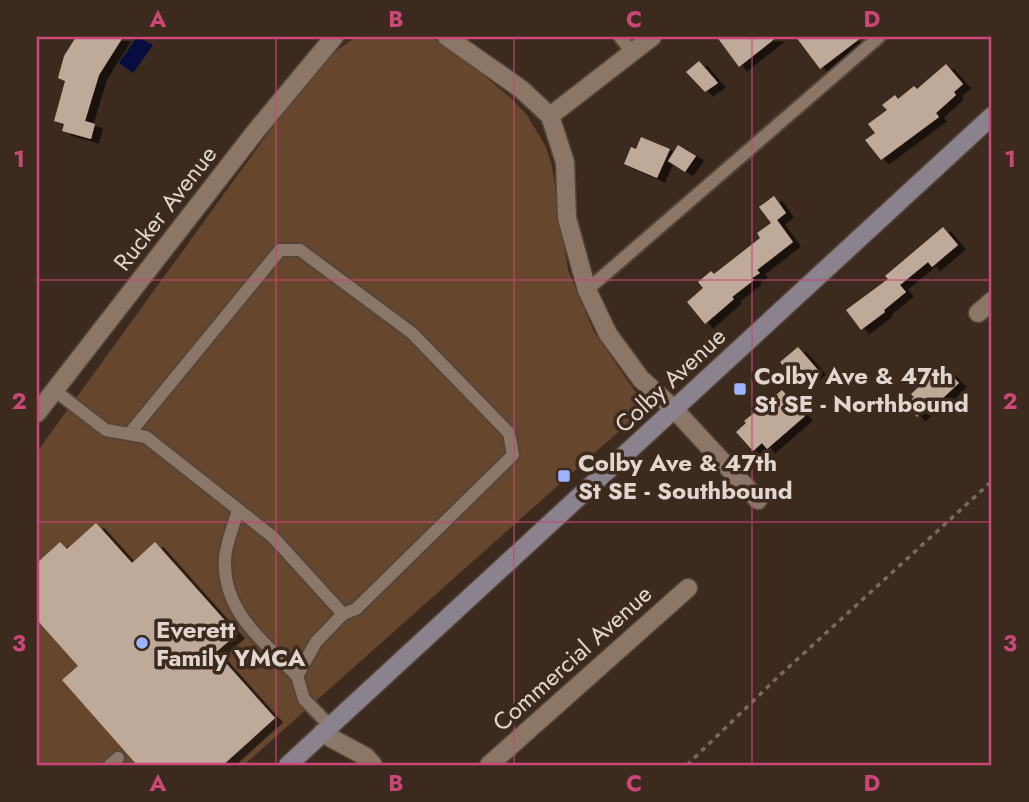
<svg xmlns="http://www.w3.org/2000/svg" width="1029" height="802" font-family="Jost,sans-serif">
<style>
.green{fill:#67462e}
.water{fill:#070d3f}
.building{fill:#bfa999;filter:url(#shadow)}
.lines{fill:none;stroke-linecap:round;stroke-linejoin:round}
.service-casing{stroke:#54453a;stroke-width:16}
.minor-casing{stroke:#54453a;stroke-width:21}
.tertiary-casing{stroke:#54453a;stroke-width:21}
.secondary-casing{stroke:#54453a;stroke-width:21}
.path{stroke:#796a5f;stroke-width:3.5;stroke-dasharray:5 5;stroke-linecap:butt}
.service{stroke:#8b7667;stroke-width:12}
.minor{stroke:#8b7667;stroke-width:18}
.tertiary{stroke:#8b7667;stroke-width:18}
.secondary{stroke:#8a828d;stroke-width:18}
.grid{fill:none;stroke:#ca4778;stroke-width:2;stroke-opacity:0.55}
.poi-dot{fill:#9bb4fd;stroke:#3c2a1e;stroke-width:2.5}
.labels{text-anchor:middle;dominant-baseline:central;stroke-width:7;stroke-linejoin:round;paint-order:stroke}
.street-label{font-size:24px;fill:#e1d5cd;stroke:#3c2a1e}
.poi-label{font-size:24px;font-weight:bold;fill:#e1d5cd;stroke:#3c2a1e;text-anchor:start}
.neatline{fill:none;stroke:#ca4778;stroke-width:2.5}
.grid-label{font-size:23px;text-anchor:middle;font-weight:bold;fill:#ca4778}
</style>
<defs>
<filter id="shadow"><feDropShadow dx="8" dy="4.5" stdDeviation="0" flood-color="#0009"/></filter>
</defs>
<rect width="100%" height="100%" fill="#3c2a1e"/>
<!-- green -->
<polygon class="green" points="356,37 430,37 452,49 511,98 527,115 546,147 552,166 568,270 594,332 639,397 638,411 635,417 244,765 37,765 37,452 271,129 332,54"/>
<!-- water -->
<polygon class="water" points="137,37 153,45 133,73 119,63"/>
<!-- building -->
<g class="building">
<polygon points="76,37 123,37 99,75 85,121 95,124 91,139 62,131 64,124 54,121 65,81 58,78 64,56"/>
<polygon points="717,37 777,37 739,67"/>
<polygon points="796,37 862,37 820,69"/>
<polygon points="699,61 718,83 705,92 686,72"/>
<polygon points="946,64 963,84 954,92 956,95 936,113 939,117 881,160 865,140 875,133 868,124 887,110 882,105 895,95 898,99 914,86 917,89"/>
<polygon points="641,137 670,149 657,178 624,164 631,147 636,149"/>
<polygon points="678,145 696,156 685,172 668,161"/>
<polygon points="774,196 786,213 777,220 793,242 757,270 760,273 752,278 754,280 732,297 734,299 705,324 687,302 703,288 698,282 711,271 714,274 760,238 757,233 771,223 759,207"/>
<polygon points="943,227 958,245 932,267 928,262 900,285 906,292 884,310 885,312 861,330 846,310 888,279 885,276"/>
<polygon points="798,347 818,370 800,386 780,362"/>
<polygon points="942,365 959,383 928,412 926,409 917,417 906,404 914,397 911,394"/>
<polygon points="782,390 805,416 767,449 762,443 753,451 736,432 746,423 744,421"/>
<polygon points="96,523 132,563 155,542 237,634 216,652 275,718 223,765 137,765 62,680 78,666 37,620 37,563 60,542 67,549"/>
</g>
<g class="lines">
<defs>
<g id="service">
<polyline points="620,37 632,52"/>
<polyline points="587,290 879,37"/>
<polyline points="54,390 106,430 146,437 273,537 343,614 356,609 513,455 509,433 412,333 300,250 280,250 129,434"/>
<path d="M238 510C234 525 226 543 225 558 222 612 263 640 297 676"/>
<polyline points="330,726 304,699 297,676 316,642 343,614"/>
<polyline points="110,765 118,758"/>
</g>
<g id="minor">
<polyline points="447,37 521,89 550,116 565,162 567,218 587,290 608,334 641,379 674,409 758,500"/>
<polyline points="978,313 992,301"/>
<polyline points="37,413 255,132 334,37"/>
<polyline points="322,733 366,757 373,765"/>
<polyline points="489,765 688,588"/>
</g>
<polyline id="tertiary" points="550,116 652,37"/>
<polyline id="secondary" points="288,765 992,116"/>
</defs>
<!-- service casing -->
<use href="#service" class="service-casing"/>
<!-- minor casing -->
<use href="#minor" class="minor-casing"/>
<!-- tertiary casing -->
<use href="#tertiary" class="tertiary-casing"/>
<!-- secondary casing -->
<use href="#secondary" class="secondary-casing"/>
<!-- path -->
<polyline class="path" points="687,765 779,676 992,481"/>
<!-- service -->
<use href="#service" class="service"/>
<!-- minor -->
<use href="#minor" class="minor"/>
<!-- tertiary -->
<use href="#tertiary" class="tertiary"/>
<!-- secondary -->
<use href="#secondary" class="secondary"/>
</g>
<!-- grid -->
<path class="grid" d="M276 37V765M514 37V765M752 37V765M37 280H992M37 522H992"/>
<!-- markers -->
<g class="poi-dot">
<rect x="733" y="382" width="14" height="14" rx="3.5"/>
<rect x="557" y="469" width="14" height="14" rx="3.5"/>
<circle cx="142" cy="643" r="7"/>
</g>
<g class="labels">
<!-- street labels -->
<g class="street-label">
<text transform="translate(165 208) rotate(-52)">Rucker Avenue</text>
<text transform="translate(670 380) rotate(-43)">Colby Avenue</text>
<text transform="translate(572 658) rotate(-42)">Commercial Avenue</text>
</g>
<!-- poi labels -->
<g class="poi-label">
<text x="754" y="375">Colby Ave &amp; 47th<tspan x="754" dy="28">St SE - Northbound</tspan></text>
<text x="578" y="462">Colby Ave &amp; 47th<tspan x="578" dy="28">St SE - Southbound</tspan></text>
<text x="156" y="629">Everett<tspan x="156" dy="28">Family YMCA</tspan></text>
</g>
</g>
<!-- border -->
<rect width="1029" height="802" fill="none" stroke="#3c2a1e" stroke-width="77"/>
<rect x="38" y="38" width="952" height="726" class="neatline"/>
<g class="grid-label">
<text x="158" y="27">A</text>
<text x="396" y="27">B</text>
<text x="634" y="27">C</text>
<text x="872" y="27">D</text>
<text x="19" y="167">1</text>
<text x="1010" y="167">1</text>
<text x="19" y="409">2</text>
<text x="1010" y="409">2</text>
<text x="19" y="651">3</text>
<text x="1010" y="651">3</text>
<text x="158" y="791">A</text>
<text x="396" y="791">B</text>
<text x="634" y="791">C</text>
<text x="872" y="791">D</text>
</g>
</svg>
